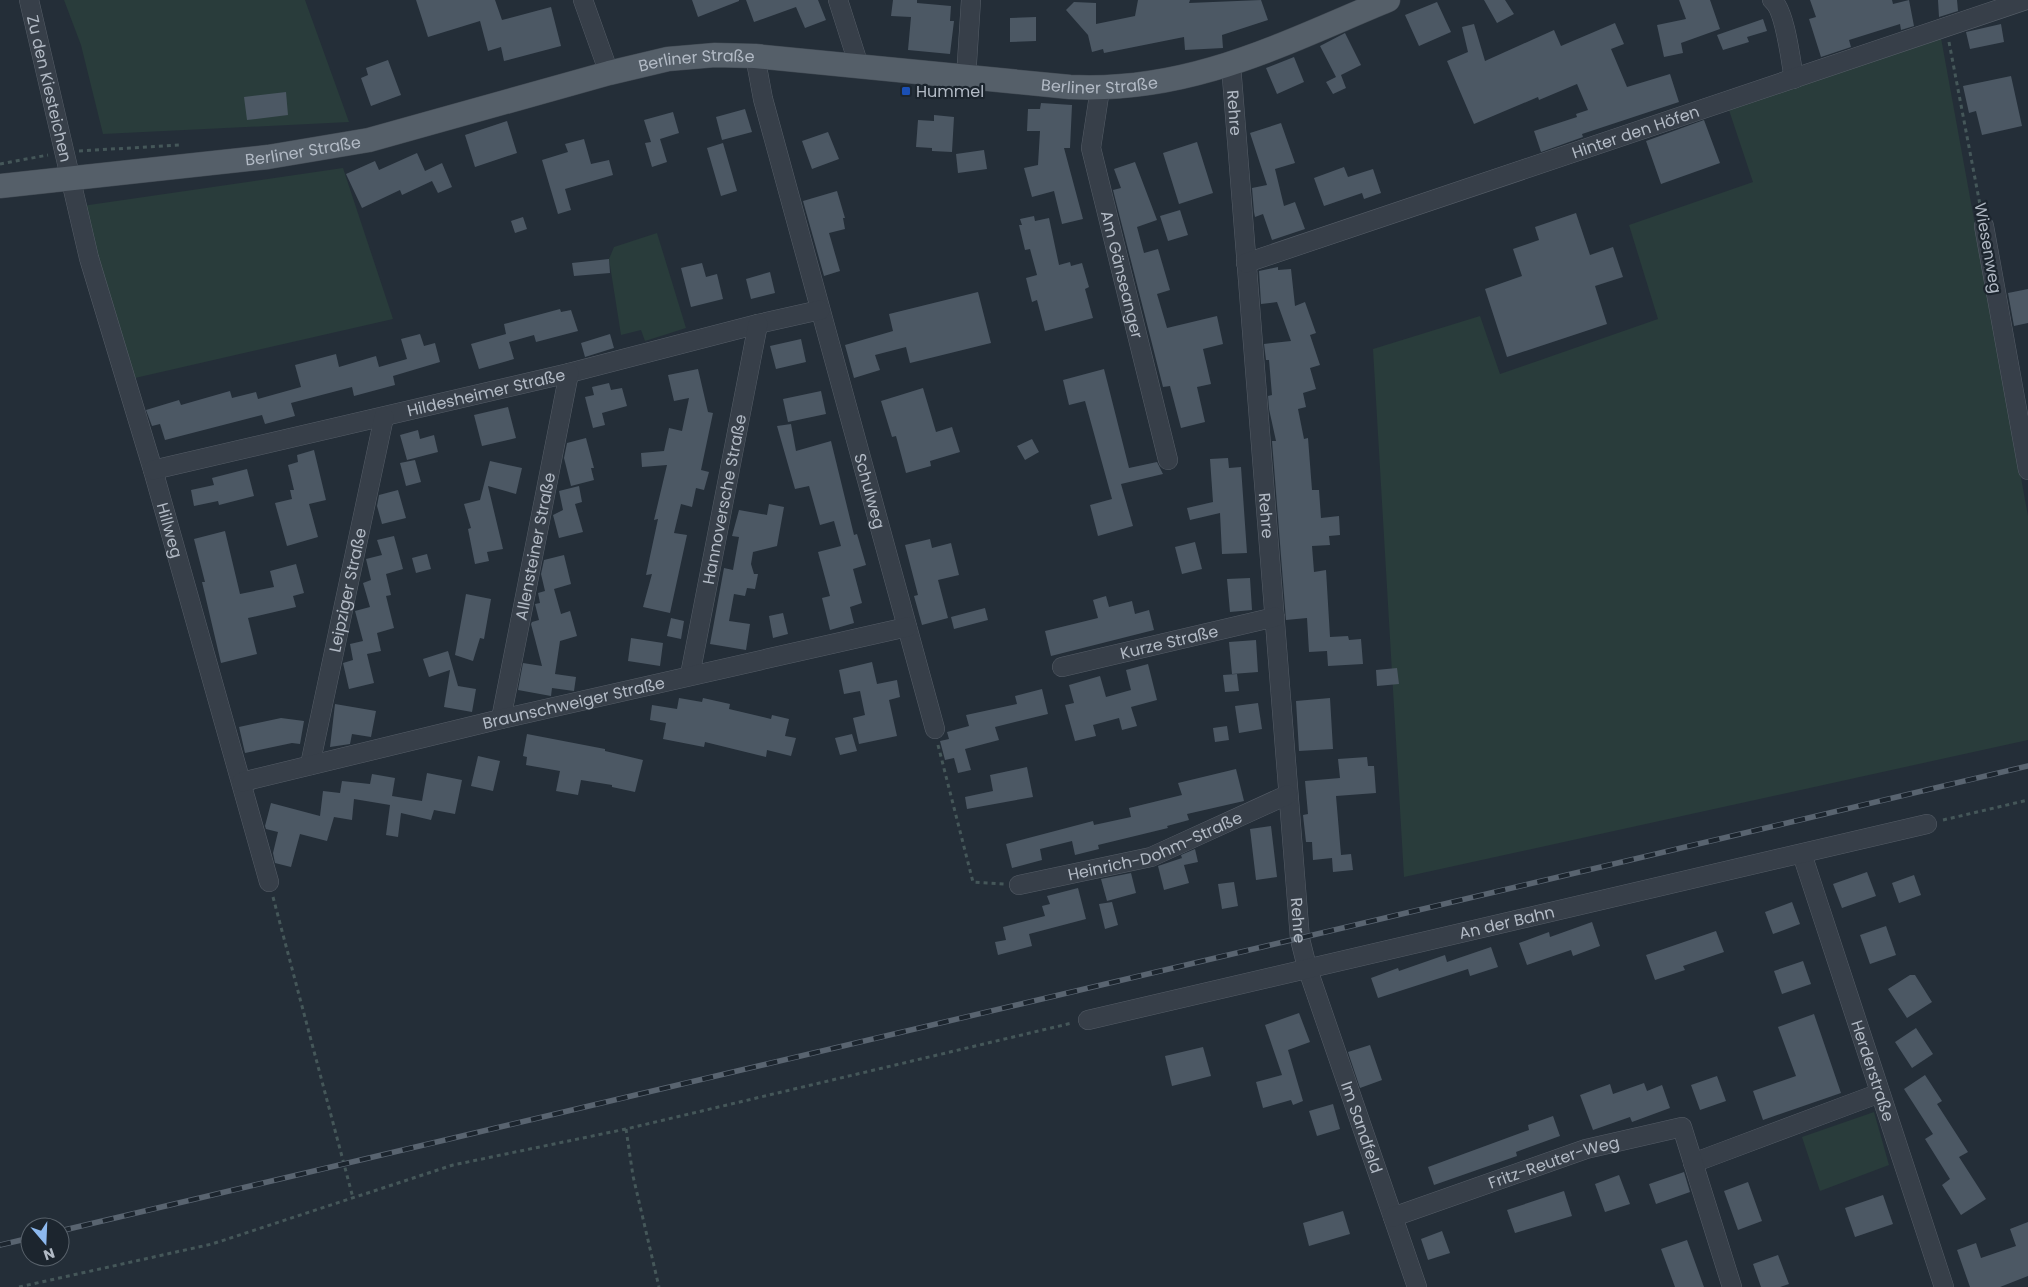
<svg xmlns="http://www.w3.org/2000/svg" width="2028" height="1287" font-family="Poppins,sans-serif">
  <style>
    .green { fill: #293c3b }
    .building { fill: #4c5864 }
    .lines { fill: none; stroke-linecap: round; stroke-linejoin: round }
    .minor-casing { stroke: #555d67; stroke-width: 20 }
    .major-casing { stroke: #404952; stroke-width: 25 }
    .path { stroke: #455759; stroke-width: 3; stroke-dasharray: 4 4; stroke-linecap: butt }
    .minor { stroke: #373f49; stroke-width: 19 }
    .major { stroke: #555f69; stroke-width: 24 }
    .rail-casing { stroke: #596470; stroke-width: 5.5 }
    .rail { stroke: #1c252e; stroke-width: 4; stroke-dasharray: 11; stroke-linecap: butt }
    .transit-dot { fill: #1a4fb4; stroke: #1c252e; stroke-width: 2 }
    .labels { text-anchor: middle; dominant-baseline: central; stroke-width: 4.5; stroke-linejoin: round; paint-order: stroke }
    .street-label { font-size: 16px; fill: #b2bac5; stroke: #1c252e }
    .poi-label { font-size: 16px; fill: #b2bac5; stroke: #1c252e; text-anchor: start }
  </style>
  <rect width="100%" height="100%" fill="#242e38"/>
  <path class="green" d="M64 0H305L349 122 103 134 81 45Z
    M1941 38 2028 516V740L1404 877 1373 349 1480 316 1500 374 1658 319 1629 225 1753 182 1728 107Z
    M343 168 393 319 135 378 82 206Z
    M657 233 686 328 645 341 641 330 621 335 609 259 614 247Z
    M1874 1112 1889 1165 1820 1191 1802 1137Z"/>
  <path class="building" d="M416 0H495L502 20 551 7 561 46 504 61 501 47 488 51 480 21 428 37Z
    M692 0H739V1L698 17Z
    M746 0H818L826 20 805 28 796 7 754 22Z
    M893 0H917V3L951 6 950 21H954L950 54 908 50 911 17 891 16Z
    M1138 0H1190L1189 3 1261 0 1268 20 1222 35 1223 48 1185 50 1184 37 1104 53 1103 49 1092 52 1088 35 1066 10 1074 2 1096 3V24L1135 16Z
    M1484 0H1505L1514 14 1497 23Z
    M1679 0H1710L1720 29 1681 43 1683 53 1664 57 1657 25 1686 19Z
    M1810 0H1892L1893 4 1909 0 1914 26 1901 30 1900 24 1849 40 1851 47 1821 57 1809 19 1816 17Z
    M1938 0H1957L1958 11 1939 17Z
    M1437 2 1451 32 1419 46 1405 15Z
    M1036 17V41L1010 42V18Z
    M1763 19 1767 31 1747 37 1749 42 1723 50 1717 35Z
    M1615 23 1624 44 1611 49 1627 87 1670 74 1679 102 1582 134 1583 137 1541 152 1534 131 1577 117 1576 114 1588 110 1577 84 1539 100 1538 97 1474 124 1447 61 1468 52 1462 27 1474 24 1485 61 1554 30 1561 46Z
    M2001 24 2004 42 1970 49 1966 32Z
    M1345 33 1361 65 1341 75 1346 88 1333 94 1326 82 1336 77 1320 46Z
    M1294 57 1304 82 1277 94 1266 68Z
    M388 60 401 95 371 106 361 78 368 75 366 68Z
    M2011 76 2022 126 1982 135 1976 111 1969 113 1963 86Z
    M286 92 288 115 247 120 244 97Z
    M1041 103 1072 105 1070 148H1064L1083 219 1062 224 1054 191 1032 197 1024 168 1038 165 1040 131H1027L1028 109H1040Z
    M745 109 752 132 722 140 716 117Z
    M673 112 679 133 660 139 667 162 652 167 645 143 651 142 644 120Z
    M934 115 954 117 952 152 932 151V148L916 147 918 120 934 121Z
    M1704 120 1720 163 1661 184 1646 141Z
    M507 121 517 153 475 167 465 135Z
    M1281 123 1295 163 1275 169 1284 206 1295 202 1305 229 1272 240 1263 214 1255 217 1254 212 1252 188 1267 185 1250 133Z
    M828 132 839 159 812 169 802 141Z
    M584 139 591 164 609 160 613 175 565 189 571 210 558 214 542 160 568 152 565 144Z
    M1197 142 1213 193 1179 204 1163 153Z
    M723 143 737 191 721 196 707 148Z
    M984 150 987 169 958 173 956 154Z
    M417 153 425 171 442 163 452 187 438 193 432 181 402 195 400 190 362 208 346 174 375 161 379 170Z
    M1135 162 1157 220 1137 227 1144 253 1158 249 1170 290 1157 294 1167 328 1217 316 1223 344 1203 349 1211 384 1197 387 1205 422 1181 428 1170 386 1163 387 1113 190 1121 188 1114 169Z
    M1344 167 1348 177 1373 169 1381 193 1364 199 1362 193 1324 206 1314 178Z
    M837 191 845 218H843L845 229 829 233 840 271 824 276 803 201Z
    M1180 210 1188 235 1168 241 1160 216Z
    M1576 213 1590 255 1613 247 1623 277 1595 286 1607 324 1507 357 1485 289 1522 276 1513 249 1539 240 1535 227Z
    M1034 216 1035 221 1049 218 1059 265 1070 262 1071 266 1082 263 1089 287 1085 289 1093 318 1045 331 1037 300 1032 302 1026 278 1037 275 1030 249 1025 250 1019 225H1022L1020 219Z
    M523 217 527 229 515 233 511 221Z
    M609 259 610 273 574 276 572 263Z
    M702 263 706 277 717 274 723 299 691 307 681 268Z
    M1278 267V270L1291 269 1295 306 1305 302 1316 333 1310 335 1320 365 1310 368 1316 389 1303 393 1306 407 1298 409 1304 439 1308 438 1312 490H1319L1321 518 1339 516 1340 535 1329 536 1330 545 1312 546 1314 572 1326 570 1330 637 1348 636 1349 640 1361 639 1363 664 1328 666 1327 651 1309 652 1307 618 1286 620 1272 441H1276L1269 409 1268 396 1272 395 1269 360H1266L1264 344 1291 341 1277 302 1261 304 1259 271Z
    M770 272 775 293 751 299 746 279Z
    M2028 289V323L2014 326 2008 293Z
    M978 292 991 343 910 363 906 347 875 355 880 370 854 378 845 345 893 331 889 314Z
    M560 309 561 312 571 310 578 331 536 342 534 335 509 342 514 359 479 369 471 344 506 334 504 324Z
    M420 334 424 346 435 343 440 362 393 376 395 385 354 396 352 387 291 403 295 416 265 424 262 415 165 440 160 424 152 426 146 410 179 400 181 405 230 391 232 398 256 392 258 399 301 387 295 365 336 354 339 367 376 356 379 367 407 359 401 339Z
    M610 334 614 348 585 357 581 343Z
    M801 339 806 362 776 369 770 346Z
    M698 369 708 412 713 413 701 470 709 472 704 490 696 488 692 507 681 504 674 533 687 535 670 613 643 607 652 574 646 575 658 519 654 520 667 465 642 467 641 453 664 451 669 428 682 431 689 398 674 401 668 375Z
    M1104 369 1129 468 1157 462 1163 474 1121 484 1133 526 1098 536 1090 505 1112 499 1085 401 1069 405 1063 380Z
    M609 383 611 390 622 388 627 406 602 413 605 425 593 428 585 397 594 395 592 387Z
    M923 388 936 432 952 427 960 452 930 461 931 466 906 473 896 436 892 437 881 401Z
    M821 391 826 414 788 422 783 399Z
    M508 407 516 438 482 446 474 415Z
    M791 424 796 451 831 441 854 535 857 534 866 565 853 569 862 603 850 607 854 623 830 630 822 598 830 596 818 552 841 546 834 521 820 525 809 486 795 489 777 426Z
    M418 430 420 439 434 435 438 452 407 460 400 435Z
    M586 438 594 468H591L594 480 571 486 564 458 567 443Z
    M1032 439 1039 452 1025 460 1017 446Z
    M314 450 326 500 309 504 318 537 287 546 275 503 292 499 290 490H294L288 465 298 462 297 455Z
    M1228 458 1229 468 1241 467 1247 553 1222 554 1220 513 1190 520 1187 508 1213 502 1210 459Z
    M415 460 421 482 406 486 400 463Z
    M490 461 522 468 516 494 488 486 503 549 487 552 489 561 475 564 468 529 471 528 464 504 480 500Z
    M247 469 254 496 219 505 218 501 194 506 191 490 214 485 212 478Z
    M579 486 582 502 575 504 583 532 559 538 553 515 563 510 559 491Z
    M398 490 406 518 382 524 377 506 379 495Z
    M769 504 784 507 777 546 753 552 751 564 754 574H758L755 589 747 588 745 596 734 594 729 621 750 624 746 650 710 644 724 568 733 570 739 537 732 536 739 510 767 515Z
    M225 531 240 594 274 587 270 571 296 564 304 593 293 596 296 607 248 618 257 654 221 663 202 582H205L194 539Z
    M394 536 403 569 386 574 391 595 386 596 394 628 377 633 381 651 367 654 374 683 349 689 343 663 353 660 350 644 363 641 355 611 370 607 363 583 371 580 366 559 382 555 377 540Z
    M930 539 932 548 951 543 959 575 938 580 948 618 922 625 914 596 918 595 905 545Z
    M1195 542 1202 569 1182 574 1175 547Z
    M427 554 431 569 416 573 412 558Z
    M564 555 571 584 554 589 561 614 570 611 577 636 560 641 555 674 576 677 574 691 552 688 551 696 518 690 523 663 542 666 531 624 532 622 539 620 535 604 540 603 538 593 545 591 541 574 544 560Z
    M1250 578 1252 610 1230 612 1227 579Z
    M466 594 491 599 484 639 480 638 473 661 455 655Z
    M1106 596 1109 607 1132 601 1135 614 1149 610 1154 630 1051 656 1045 631 1098 618 1093 600Z
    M985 608 988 620 954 629 951 617Z
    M783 613 788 634 773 638 769 616Z
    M671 618 684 621 681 639 667 636Z
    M631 638 663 643 660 666 628 661Z
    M1256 640 1258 672 1232 674 1229 642Z
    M448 651 458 686 476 689 472 712 444 707 450 670 429 677 423 659Z
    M872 662 877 684 897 680 900 697 889 700 897 736 859 744 853 718 865 715 860 691 844 694 839 670Z
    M1148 664 1157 700 1131 707 1137 726 1122 730 1119 718 1093 725 1096 736 1075 741 1065 705 1074 703 1069 685 1100 676 1106 697 1131 690 1126 670Z
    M1397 668 1399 684 1377 686 1376 670Z
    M1237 674 1239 691 1225 692 1223 675Z
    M1042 689 1048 714 995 727 999 740 965 749 971 770 958 773 954 758 945 760 940 741 949 739 947 732 969 726 966 715 1017 704 1015 696Z
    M679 698 702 702 703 698 730 704 729 709 771 719 772 715 789 719 785 736 796 738 791 756 767 750 766 757 705 742 704 747 663 739 666 723 650 720 652 705 677 709Z
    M1330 698 1333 749 1299 751 1296 701Z
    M1258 703 1262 729 1239 733 1235 706Z
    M335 704 376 711 371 737 352 734 350 744 330 747Z
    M281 718 304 721 300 744 292 743 245 753 239 727Z
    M1227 726 1229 740 1215 742 1213 728Z
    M527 734 605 749V751L643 760 635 792 612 787V785L581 780 578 795 556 791 560 771 526 765 527 757 523 756Z
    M852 734 857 751 840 755 835 738Z
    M478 756 500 761 493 791 471 786Z
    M1367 757 1368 766H1374L1376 793 1336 796 1341 855 1351 854 1353 870 1333 872 1332 858 1313 860 1312 842H1306L1303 815 1308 814 1305 781 1340 778 1338 759Z
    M1027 767 1033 797 967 809 965 797 993 791 990 775Z
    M1236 769 1244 801 1187 814 1189 820 1167 826 1168 828 1098 845 1099 849 1075 855 1072 841 1040 849 1042 860 1012 868 1006 844 1093 821 1094 825 1131 817 1129 808 1182 795 1178 783Z
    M427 773 462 780 455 814 434 810 431 820 401 813 398 837 386 835 390 805 354 799 352 820 334 817 327 841 300 834 291 867 275 863 273 853 278 832 266 829 265 826 271 803 320 816 323 791 340 793 342 781 370 784 372 774 395 778 392 796 422 801Z
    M1271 826 1277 877 1256 880 1250 829Z
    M1195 849 1198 862 1184 865 1181 855Z
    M1182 858 1189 883 1164 890 1158 866Z
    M1867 872 1876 896 1842 908 1833 884Z
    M1131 873 1136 893 1107 901 1101 879Z
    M1914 875 1921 895 1899 903 1892 883Z
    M1234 882 1238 906 1222 909 1218 884Z
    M1078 888 1086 919 1029 934 1032 946 998 955 995 942 1006 940 1003 927 1045 916 1042 906 1050 904 1047 896Z
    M1112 902 1118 925 1105 929 1099 904Z
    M1792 902 1800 924 1773 934 1765 912Z
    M1592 922 1600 946 1573 956 1571 950 1527 965 1519 943 1549 932 1550 937Z
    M1886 926 1896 955 1870 964 1860 935Z
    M1716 931 1724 952 1683 966 1685 970 1655 980 1646 955Z
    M1491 947 1498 967 1470 976 1468 969 1378 998 1371 978 1398 968 1399 971 1445 955 1447 962Z
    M1803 961 1811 984 1782 994 1774 971Z
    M1910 975H1915L1932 1002 1907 1018 1888 989Z
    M1299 1013 1310 1042 1288 1050 1303 1101 1293 1105 1291 1100 1263 1108 1256 1082 1282 1075 1265 1025Z
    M1814 1014 1841 1093 1763 1120 1753 1091 1796 1076 1778 1027Z
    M1916 1028 1933 1054 1912 1068 1895 1042Z
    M1370 1045 1382 1080 1360 1088 1348 1052Z
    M1203 1047 1211 1076 1172 1086 1165 1056Z
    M1925 1075 1942 1101 1937 1104 1968 1152 1959 1157 1986 1199 1961 1215 1942 1185 1950 1179 1925 1139 1933 1134 1904 1089Z
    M1717 1076 1726 1101 1700 1110 1691 1085Z
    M1644 1083 1647 1091 1662 1085 1670 1108 1632 1122 1630 1117 1593 1130 1580 1095 1610 1084 1613 1094Z
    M1333 1104 1340 1129 1317 1136 1309 1111Z
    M1553 1116 1560 1136 1516 1152 1517 1156 1434 1185 1428 1167 1529 1130 1528 1125Z
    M1684 1172 1690 1192 1656 1204 1649 1184Z
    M1619 1175 1630 1204 1605 1212 1595 1184Z
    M1748 1182 1762 1221 1738 1230 1724 1191Z
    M1564 1191 1572 1216 1515 1233 1507 1210Z
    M1883 1195 1893 1224 1855 1237 1845 1208Z
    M1343 1211 1350 1234 1309 1246 1303 1223Z
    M2028 1222V1276L2000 1287H1970L1957 1250 1976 1243 1981 1258 2016 1246 2010 1229Z
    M1442 1231 1450 1253 1428 1260 1421 1239Z
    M1687 1240 1704 1287H1675L1661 1249Z
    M1778 1255 1789 1284 1780 1287H1761L1753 1264Z"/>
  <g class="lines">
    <g class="minor-casing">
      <g id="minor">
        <path id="s1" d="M29 0 89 258 153 470 269 882"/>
        <path d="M583 0 609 73"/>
        <path d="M838 0 859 66"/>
        <path d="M1772 0C1785 9 1791 62 1794 79"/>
        <path id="s2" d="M755 56 763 99 935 729"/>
        <path id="s3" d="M1231 65 1300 939 1307 967 1417 1287"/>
        <path d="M966 78 971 0"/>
        <path id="s4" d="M1100 89 1091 148 1168 460"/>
        <path d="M1984 226 2028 470"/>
        <path id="s5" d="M1246 263 2026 0"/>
        <path id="s6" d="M153 470 569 373 758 324 820 310"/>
        <path id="s7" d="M1062 667 1275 617"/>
        <path id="s8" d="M690 675 758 324"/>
        <path id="s9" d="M501 719 569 373"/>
        <path id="s10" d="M310 765 384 417"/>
        <path id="s11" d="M242 782 501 719 907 627"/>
        <path id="s12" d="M1802 854 1944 1287"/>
        <path id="s13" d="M1019 885 1151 857 1287 795"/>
        <path id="s14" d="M1088 1020 1927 824"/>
        <path d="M1693 1163 1880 1093"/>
        <path id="s15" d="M1393 1217 1586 1149 1682 1127 1732 1287"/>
      </g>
    </g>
    <g class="major-casing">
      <g id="major">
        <path id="s16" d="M0 186 268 157 369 140 609 73 668 59 715 55 755 56 1070 87C1190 93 1282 44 1388 0"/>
      </g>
    </g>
    <path class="path" d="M1949 42 1981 210
      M79 151 180 145
      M0 164 48 155
      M938 745 973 882 1004 884
      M1943 820 2028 800
      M273 897 353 1198
      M626 1129 633 1176 659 1287
      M19 1287 212 1244 453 1165 626 1129 1072 1023"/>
    <use href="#minor" class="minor"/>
    <use href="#major" class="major"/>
    <g class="rail-casing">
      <path id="rail" d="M60 1231 2028 766
        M0 1245 30 1238"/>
    </g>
    <use href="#rail" class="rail"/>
  </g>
  <rect class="transit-dot" x="901" y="86" width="10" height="10" rx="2.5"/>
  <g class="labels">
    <g class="street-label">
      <text stroke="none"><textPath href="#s16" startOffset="710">Berliner Straße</textPath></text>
      <text stroke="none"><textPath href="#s16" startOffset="1115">Berliner Straße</textPath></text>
      <text stroke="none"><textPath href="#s1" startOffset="91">Zu den Kiesteichen</textPath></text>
      <text stroke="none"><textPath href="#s3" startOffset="48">Rehre</textPath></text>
      <text stroke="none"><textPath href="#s5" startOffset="411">Hinter den Höfen</textPath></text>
      <text stroke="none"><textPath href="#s16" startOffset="305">Berliner Straße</textPath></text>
      <text transform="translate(1988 248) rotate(80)">Wiesenweg</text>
      <text stroke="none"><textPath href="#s4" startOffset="190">Am Gänseanger</textPath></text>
      <text stroke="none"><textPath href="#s6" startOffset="342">Hildesheimer Straße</textPath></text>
      <text stroke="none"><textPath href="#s2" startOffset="450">Schulweg</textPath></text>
      <text stroke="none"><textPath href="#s8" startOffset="179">Hannoversche Straße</textPath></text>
      <text stroke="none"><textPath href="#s3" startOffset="452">Rehre</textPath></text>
      <text stroke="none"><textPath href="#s1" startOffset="549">Hillweg</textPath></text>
      <text stroke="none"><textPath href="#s9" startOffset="176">Allensteiner Straße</textPath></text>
      <text stroke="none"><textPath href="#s10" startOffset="179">Leipziger Straße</textPath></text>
      <text stroke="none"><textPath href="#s7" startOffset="110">Kurze Straße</textPath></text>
      <text stroke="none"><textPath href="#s11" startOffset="341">Braunschweiger Straße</textPath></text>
      <text stroke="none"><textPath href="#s13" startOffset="142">Heinrich-Dohm-Straße</textPath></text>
      <text stroke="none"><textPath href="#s3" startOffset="858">Rehre</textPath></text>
      <text stroke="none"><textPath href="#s14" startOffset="430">An der Bahn</textPath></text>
      <text stroke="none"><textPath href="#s12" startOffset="228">Herderstraße</textPath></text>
      <text stroke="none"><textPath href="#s3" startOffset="1075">Im Sandfeld</textPath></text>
      <text stroke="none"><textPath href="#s15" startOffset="170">Fritz-Reuter-Weg</textPath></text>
    </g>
    <g class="poi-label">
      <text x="916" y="91">Hummel</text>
    </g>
  </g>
  <g transform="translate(45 1242) rotate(161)"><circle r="24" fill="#1c252e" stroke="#58616a"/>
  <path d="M0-4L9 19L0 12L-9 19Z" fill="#8db9ef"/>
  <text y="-8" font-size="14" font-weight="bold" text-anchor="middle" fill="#b2bac5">N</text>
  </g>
</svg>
